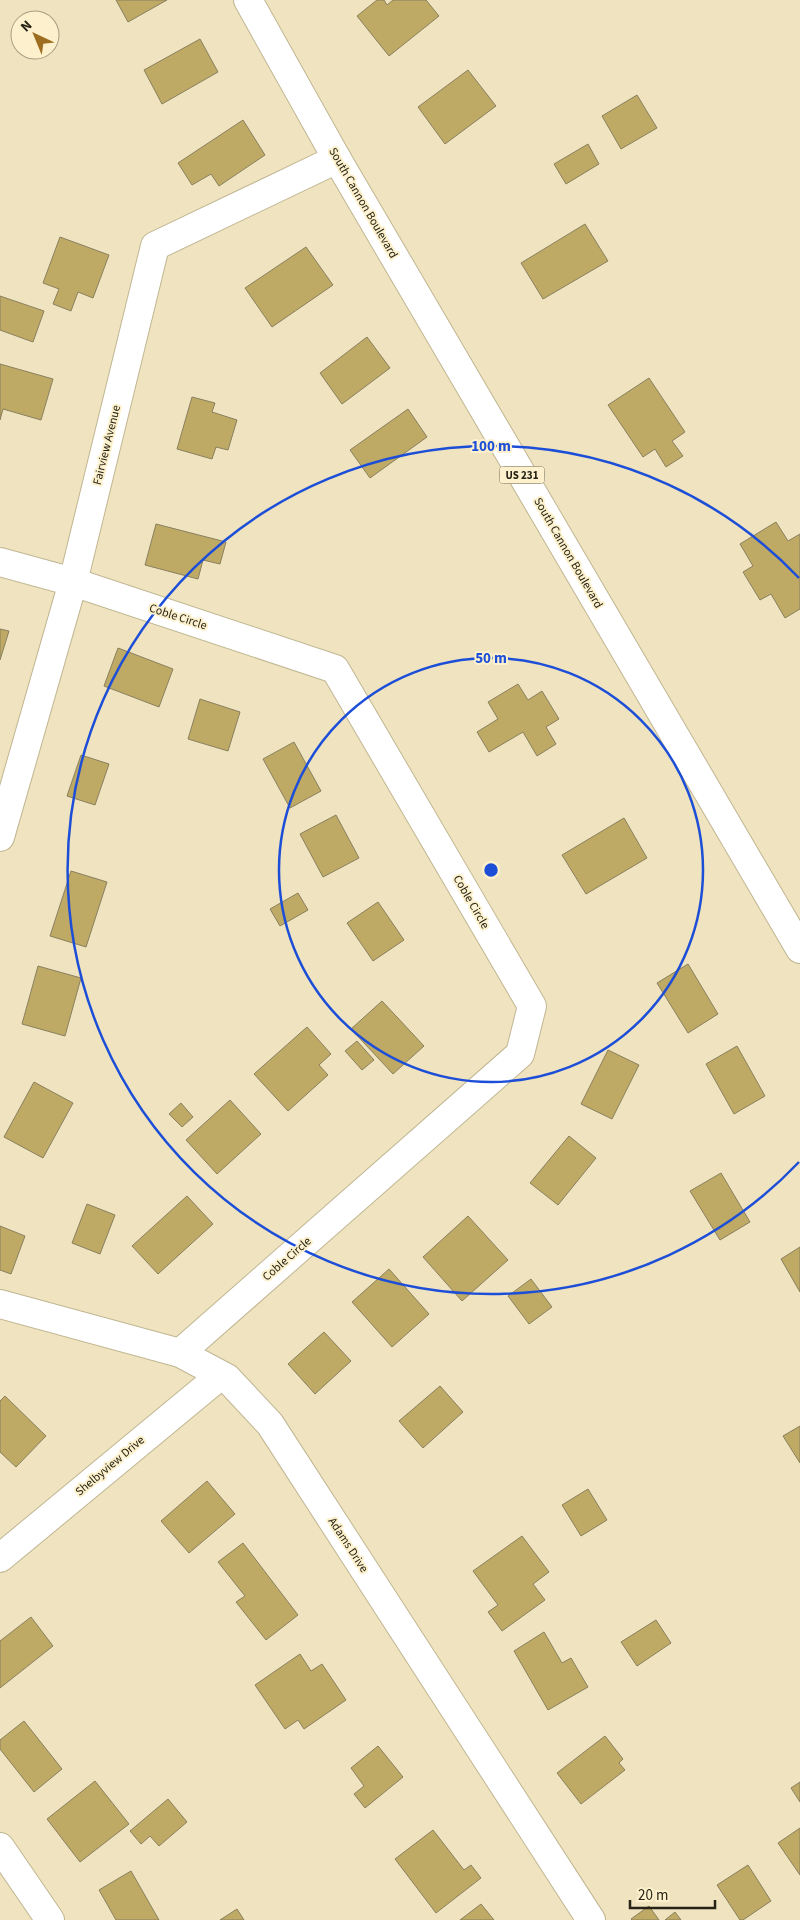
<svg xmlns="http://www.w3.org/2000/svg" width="800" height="1920" font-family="'Source Sans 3',sans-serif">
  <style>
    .building { fill: #bea965; stroke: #8a805f }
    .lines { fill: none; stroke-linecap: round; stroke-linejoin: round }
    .minor-casing { stroke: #c1b693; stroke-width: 30 }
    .highway-casing { stroke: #c1b693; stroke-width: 30 }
    .minor { stroke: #fff; stroke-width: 28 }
    .highway { stroke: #fff; stroke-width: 28 }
    .ring { fill: none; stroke: #1d4ed8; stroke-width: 2.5 }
    .labels { text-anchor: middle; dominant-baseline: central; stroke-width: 4; stroke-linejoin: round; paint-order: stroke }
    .shield { fill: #fcf1cc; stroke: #67614d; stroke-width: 1 }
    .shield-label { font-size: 11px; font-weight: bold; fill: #272316 }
    .street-label { font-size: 12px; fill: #272316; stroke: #fcf1cc }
    .centre { fill: #1d4ed8; stroke: #fcf1cc; stroke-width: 2.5 }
    .ring-label { font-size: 15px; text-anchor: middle; font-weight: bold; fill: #1d4ed8; stroke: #fcf1cc; stroke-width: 4; stroke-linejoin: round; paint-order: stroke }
  </style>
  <rect width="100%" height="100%" fill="#efe4bf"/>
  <path class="building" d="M116 0H167L128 22Z
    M377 0H384L387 5 393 0H426L439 16 389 56 357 16Z
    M200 39 218 72 162 104 144 70Z
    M468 70 496 106 445 144 418 107Z
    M637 95 657 128 621 149 602 116Z
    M243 120 265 155 219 186 211 174 192 185 178 163Z
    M588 144 599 164 566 184 554 164Z
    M585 224 608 261 543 299 521 263Z
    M60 237 109 255 93 298 78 292 71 311 53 304 59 289 43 283Z
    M306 247 333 285 272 327 245 288Z
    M0 296 44 311 33 342 0 330Z
    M367 337 390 368 342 404 320 373Z
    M0 364 53 379 41 420 3 409 0 420Z
    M649 378 685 432 672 441 683 456 666 467 655 449 643 457 608 405Z
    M192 397 215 403 212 412 237 420 228 450 216 447 212 459 177 449Z
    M408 409 427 437 370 478 350 450Z
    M776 522 788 541 800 534V609L785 618 771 594 760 600 743 572 753 566 740 544Z
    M156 524 226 542 220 564 203 560 198 579 145 565Z
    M0 629 9 631 0 660Z
    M118 648 173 669 159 707 104 686Z
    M518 684 528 700 542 691 559 719 546 727 556 744 537 756 523 732 489 752 477 732 498 719 488 702Z
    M200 699 240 712 228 751 188 739Z
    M294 742 321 791 290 808 263 759Z
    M81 755 109 764 95 805 67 796Z
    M336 815 359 858 323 877 300 834Z
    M624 818 647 858 586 894 562 855Z
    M71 871 107 882 86 947 50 936Z
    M298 893 308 910 280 926 270 909Z
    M378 902 404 940 373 961 347 923Z
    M688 964 718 1014 688 1033 657 983Z
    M38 966 81 978 65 1036 22 1024Z
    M382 1001 424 1046 393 1074 351 1029Z
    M307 1027 331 1054 319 1065 328 1075 288 1111 254 1074Z
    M357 1041 374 1060 362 1070 345 1051Z
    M737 1046 765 1096 734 1114 706 1064Z
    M608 1050 639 1065 612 1119 581 1104Z
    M34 1082 73 1103 43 1158 4 1137Z
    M230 1100 261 1134 217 1174 186 1140Z
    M181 1103 193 1117 182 1127 169 1114Z
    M569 1136 596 1158 558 1205 530 1183Z
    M721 1173 750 1222 720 1240 690 1191Z
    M187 1196 213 1224 158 1274 132 1246Z
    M87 1204 115 1215 100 1254 72 1243Z
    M468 1216 508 1260 462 1301 423 1257Z
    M0 1226 25 1236 11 1274 0 1270Z
    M800 1247V1292L781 1259Z
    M389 1269 429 1314 392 1347 352 1302Z
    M531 1279 552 1307 529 1324 508 1296Z
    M324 1332 351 1361 315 1394 288 1364Z
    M440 1386 463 1412 423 1448 399 1421Z
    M5 1396 46 1436 16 1467 0 1452V1401Z
    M800 1426V1463L783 1436Z
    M207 1481 235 1514 189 1553 161 1521Z
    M588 1489 607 1520 581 1536 562 1505Z
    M522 1536 549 1572 533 1584 545 1600 502 1631 488 1612 498 1605 473 1571Z
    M243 1543 298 1615 266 1640 236 1602 245 1596 218 1562Z
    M31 1617 53 1646 0 1688V1641Z
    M656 1620 671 1643 637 1666 621 1642Z
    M544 1632 562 1663 571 1658 588 1687 548 1710 514 1651Z
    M300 1654 311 1671 322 1664 346 1700 304 1729 298 1720 285 1729 255 1685Z
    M24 1721 62 1769 34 1792 0 1749V1740Z
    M605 1736 623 1759 619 1763 625 1770 581 1804 557 1773Z
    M378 1746 403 1777 365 1808 354 1794 364 1786 351 1768Z
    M95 1781 129 1824 80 1862 47 1819Z
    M800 1782V1802L791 1788Z
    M168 1799 187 1822 159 1846 150 1836 141 1844 130 1831Z
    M800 1828V1875L778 1843Z
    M433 1830 464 1870 471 1865 481 1878 436 1913 395 1859Z
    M748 1865 771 1901 743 1920H740L717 1885Z
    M131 1871 159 1920H116L99 1890Z
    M481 1904 494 1920H460Z
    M649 1906 659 1920H632L631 1919Z
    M237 1909 244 1920H220Z
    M675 1912 681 1920H665Z"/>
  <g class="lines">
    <g class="minor-casing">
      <path id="minor" d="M0 562 73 582 335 669 532 1006 520 1054 180 1353
        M0 837 73 582 155 246 337 159
        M0 1304 180 1353 227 1378 270 1424 591 1920
        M0 1558 221 1375
        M0 1847 50 1920"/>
    </g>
    <g class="highway-casing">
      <path id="highway" d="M248 0 337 159 800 949"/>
    </g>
    <use href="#minor" class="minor"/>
    <use href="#highway" class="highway"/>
  </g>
  <g class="ring">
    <circle cx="491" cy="870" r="212"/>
    <path d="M799 1162A424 424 0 1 1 799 578"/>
  </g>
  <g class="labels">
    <rect class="shield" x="499.5" y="466.5" width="45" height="17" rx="4"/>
    <g class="shield-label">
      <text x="522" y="475">US 231</text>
    </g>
    <g class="street-label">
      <text transform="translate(363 203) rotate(60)">South Cannon Boulevard</text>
      <text transform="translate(107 445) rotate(-76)">Fairview Avenue</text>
      <text transform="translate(568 553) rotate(60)">South Cannon Boulevard</text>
      <text transform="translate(178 617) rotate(18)">Coble Circle</text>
      <text transform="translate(471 902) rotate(60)">Coble Circle</text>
      <text transform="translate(287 1259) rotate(-41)">Coble Circle</text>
      <text transform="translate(110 1466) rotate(-40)">Shelbyview Drive</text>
      <text transform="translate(348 1545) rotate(57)">Adams Drive</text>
    </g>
  </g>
  <circle cx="491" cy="870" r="8" class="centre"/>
  <g class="ring-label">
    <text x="491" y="451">100 m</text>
    <text x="491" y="663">50 m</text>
  </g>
  <g transform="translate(35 35) rotate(316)"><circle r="24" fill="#fcf1cc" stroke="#a79f83"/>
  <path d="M0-4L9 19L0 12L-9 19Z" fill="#9d6e20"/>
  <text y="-8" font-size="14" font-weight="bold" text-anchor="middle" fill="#272316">N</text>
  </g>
  <path d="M630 1900v8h85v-8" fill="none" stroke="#272316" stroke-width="2.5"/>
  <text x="638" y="1900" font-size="15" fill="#272316" stroke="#fcf1cc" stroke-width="4" paint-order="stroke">20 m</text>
</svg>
